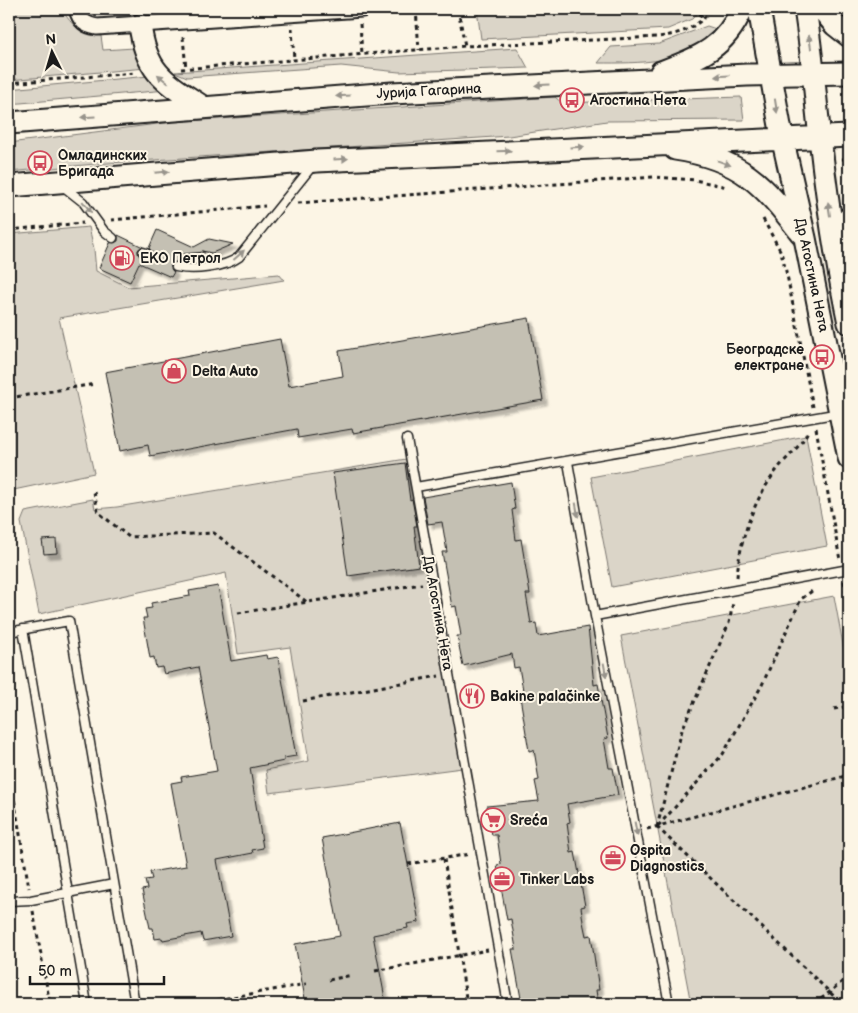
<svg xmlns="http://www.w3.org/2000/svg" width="858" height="1013" font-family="'Balsamiq Sans',sans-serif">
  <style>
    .green { fill: #dbd5c8; stroke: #7c7872 }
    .building { fill: #c4c0b3; stroke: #1c1c1c; filter: url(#shadow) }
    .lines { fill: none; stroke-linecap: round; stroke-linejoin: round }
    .lane-casing { stroke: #1c1c1c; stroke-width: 11 }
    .street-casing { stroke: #1c1c1c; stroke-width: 19 }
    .secondary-casing { stroke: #1c1c1c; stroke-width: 25 }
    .path { stroke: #1c1c1c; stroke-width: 3; stroke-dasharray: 4 4; stroke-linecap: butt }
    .lane { stroke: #fcf5e5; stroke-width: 8 }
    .street { stroke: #fcf5e5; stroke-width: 15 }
    .secondary { stroke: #fcf5e5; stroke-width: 21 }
    .oneway { fill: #97938b }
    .labels { text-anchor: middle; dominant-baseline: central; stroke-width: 4; stroke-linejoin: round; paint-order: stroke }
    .street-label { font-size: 14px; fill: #1c1c1c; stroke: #fcf5e5 }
    .poi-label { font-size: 14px; font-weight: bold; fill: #1c1c1c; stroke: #fcf5e5; text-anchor: start }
  </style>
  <defs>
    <filter id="shadow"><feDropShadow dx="4.5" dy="4.5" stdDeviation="1" flood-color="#0004"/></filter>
  </defs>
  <rect width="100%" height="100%" fill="#fcf5e5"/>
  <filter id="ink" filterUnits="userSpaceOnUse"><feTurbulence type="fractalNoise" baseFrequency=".02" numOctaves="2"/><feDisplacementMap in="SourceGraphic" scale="10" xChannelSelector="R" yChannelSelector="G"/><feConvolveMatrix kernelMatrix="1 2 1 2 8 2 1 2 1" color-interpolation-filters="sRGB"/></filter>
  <g filter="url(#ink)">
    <path class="green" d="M22 9H62C72 27 81 33 101 36L103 50 134 48 146 68 9 80V10Z
      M477 9H701L692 19 668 29 481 39Z
      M707 26 716 29C690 65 638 63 598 63L611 47 659 44Z
      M517 48 528 68 399 72 341 66 187 77 175 72Z
      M149 76 167 90 9 104V89Z
      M555 97 562 103 741 97 744 120 607 121 509 136 95 164 9 172V143L173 122Z
      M89 227 94 249 96 271 128 287 279 274 284 280 59 318 94 473 9 491V234Z
      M806 436 827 546 612 587 591 477Z
      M406 459 462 768 269 793 266 770 309 761 290 647 238 654 226 573 39 614 21 522 25 512 93 499 95 509 117 507Z
      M834 596 849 677V1004H691L621 636Z"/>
    <path class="building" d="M157 230 194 247 209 239 233 244 212 253 202 251 205 252 182 254 178 262 171 264V268L174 272 171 277 139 263 130 282 99 268 110 243 118 241V235L143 247 138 250 139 255 144 258 149 257 152 252 149 248Z
      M529 318 543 400 353 433 352 429 298 438 297 429 150 456 148 445 120 451 105 372 280 339 289 386 343 376 339 351Z
      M405 463 410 500 412 499 417 526H414L419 566 348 576 333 473Z
      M511 482 515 509 512 510 516 540 521 539 530 594H526L531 624 536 623 538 636 588 627 594 685 598 684 608 738 604 739 609 768H613L618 795 567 804 570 822 567 823 571 853 575 852 585 906 581 907 583 922 586 936 591 935 599 990H596L598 1004H522L512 949H516L511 919 507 920 497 865 501 864 497 835H492L487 806 539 801 535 781 539 780 534 750 529 751 520 697 524 696 519 667 514 668 512 654 463 666 457 636H461L456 606 452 607 442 552H447L442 522 428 524 423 497Z
      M56 539 57 553 44 554 42 540Z
      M218 586 231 661 266 655 267 659 278 657 296 756 284 758V761L250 768 263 848 252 850 253 853 217 860 231 936 203 941 201 933 163 940 162 938 155 939 153 928H150L142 890 147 889 145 880 152 879 150 872 186 866 171 783 182 781 181 777 217 771 198 667 164 674 162 667 156 668 154 657 150 658 143 618H147L145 609 152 608 151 603 190 596 189 591Z
      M400 823 419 922 407 924 408 928 373 935 386 1004H306L295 944 340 936 322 838Z"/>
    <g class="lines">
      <g class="lane-casing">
        <path id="lane" d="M64 187 83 202 104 231 113 238
          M143 252 146 253
          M176 267C193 271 224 268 239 257L313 165
          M407 439 508 1004
          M568 462 595 616 669 1004
          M416 487 840 413
          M595 616 849 569
          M23 629 87 1004
          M9 632 69 621 135 1004
          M9 901 31 900 114 884"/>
      </g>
      <g class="street-casing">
        <path id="street" d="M77 9C80 21 85 25 97 27L362 9"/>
      </g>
      <g class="secondary-casing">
        <path id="secondary" d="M759 9 782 137 805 238 849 458
          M805 9C812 52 815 95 820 138 827 200 836 262 849 323
          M822 9 835 25 849 36
          M140 25C146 73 165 82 203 107
          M661 72C700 57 724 49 742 9
          M9 123 392 93 747 75 849 73
          M675 149C741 159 762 183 801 233
          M9 186 317 161 849 136
          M841 255 849 218"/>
      </g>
      <path class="path" d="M416 9 419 50
        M458 9 465 46
        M693 9 704 18
        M360 24 362 54
        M292 28 294 60
        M183 37 186 69
        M181 69 465 46 658 37C681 34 697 28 712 9
        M9 83 135 73
        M842 159H849
        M298 203 654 177 695 180 727 187
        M763 219 781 252 787 275 813 407
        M111 220 265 206
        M9 230 83 223
        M9 398 95 384
        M816 428 840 560
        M94 492 98 512 129 537 214 533 307 602
        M737 577C740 537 754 499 779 467 788 456 802 445 808 431
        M844 581 849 609
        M238 613 422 584
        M303 701 439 676
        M834 709 849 706
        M9 769 29 888
        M658 826 723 754 762 685 801 599 815 589
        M657 827 682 730 729 623 733 603
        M657 827 842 1004
        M647 829 849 775
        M444 859 467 1004
        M408 864 471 854
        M33 911 50 1004
        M375 971 488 950
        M329 980 352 975
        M194 1004 306 984
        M815 1004 849 976"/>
      <use href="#lane" class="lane"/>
      <use href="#street" class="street"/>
      <use href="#secondary" class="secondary"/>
    </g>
    <defs><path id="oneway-solid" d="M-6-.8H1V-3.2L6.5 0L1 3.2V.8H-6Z" transform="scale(1.25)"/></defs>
    <g class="oneway">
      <use href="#oneway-solid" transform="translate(810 42) rotate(-98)"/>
      <use href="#oneway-solid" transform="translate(722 76) rotate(177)"/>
      <use href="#oneway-solid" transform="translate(163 79) rotate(-140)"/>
      <use href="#oneway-solid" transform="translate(542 85) rotate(177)"/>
      <use href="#oneway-solid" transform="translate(343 96) rotate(176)"/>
      <use href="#oneway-solid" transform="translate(776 106) rotate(81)"/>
      <use href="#oneway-solid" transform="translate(88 117) rotate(176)"/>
      <use href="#oneway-solid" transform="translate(577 147) rotate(-3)"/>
      <use href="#oneway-solid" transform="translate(504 151) rotate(-2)"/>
      <use href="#oneway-solid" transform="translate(341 159) rotate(-3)"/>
      <use href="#oneway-solid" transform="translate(724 163) rotate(20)"/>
      <use href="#oneway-solid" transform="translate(162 172) rotate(-5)"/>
      <use href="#oneway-solid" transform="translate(87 207) rotate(51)"/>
      <use href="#oneway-solid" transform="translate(829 209) rotate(-98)"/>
      <use href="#oneway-solid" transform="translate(239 255) rotate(-42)"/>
      <use href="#oneway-solid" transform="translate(577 510) rotate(80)"/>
      <use href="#oneway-solid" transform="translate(605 670) rotate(79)"/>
      <use href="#oneway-solid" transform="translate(636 829) rotate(79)"/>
    </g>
  </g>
  <defs>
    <g id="bus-ring" transform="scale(1.25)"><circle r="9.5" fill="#fcf5e5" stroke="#d1495b" stroke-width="1.5"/><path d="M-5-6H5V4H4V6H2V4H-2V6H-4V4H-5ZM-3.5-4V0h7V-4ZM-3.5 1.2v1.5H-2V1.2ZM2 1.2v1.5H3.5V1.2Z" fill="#d1495b"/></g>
    <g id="fuel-ring" transform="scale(1.25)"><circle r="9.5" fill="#fcf5e5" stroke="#d1495b" stroke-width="1.5"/><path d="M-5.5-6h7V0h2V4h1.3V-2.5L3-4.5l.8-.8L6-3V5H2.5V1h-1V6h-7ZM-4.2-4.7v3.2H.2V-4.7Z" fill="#d1495b"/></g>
    <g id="shop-ring" transform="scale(1.25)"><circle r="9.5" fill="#fcf5e5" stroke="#d1495b" stroke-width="1.5"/><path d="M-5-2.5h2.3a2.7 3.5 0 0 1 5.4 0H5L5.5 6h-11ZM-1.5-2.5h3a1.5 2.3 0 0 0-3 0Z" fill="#d1495b"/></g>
    <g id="restaurant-ring" transform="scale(1.25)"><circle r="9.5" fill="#fcf5e5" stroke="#d1495b" stroke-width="1.5"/><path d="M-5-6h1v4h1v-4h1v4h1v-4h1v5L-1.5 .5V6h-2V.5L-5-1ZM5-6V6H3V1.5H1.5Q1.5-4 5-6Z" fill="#d1495b"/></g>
    <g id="supermarket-ring" transform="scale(1.25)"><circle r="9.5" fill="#fcf5e5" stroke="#d1495b" stroke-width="1.5"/><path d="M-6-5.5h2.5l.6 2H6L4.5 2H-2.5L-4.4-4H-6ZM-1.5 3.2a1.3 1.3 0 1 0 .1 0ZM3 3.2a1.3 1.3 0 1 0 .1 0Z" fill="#d1495b"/></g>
    <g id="office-ring" transform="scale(1.25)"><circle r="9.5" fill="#fcf5e5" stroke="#d1495b" stroke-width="1.5"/><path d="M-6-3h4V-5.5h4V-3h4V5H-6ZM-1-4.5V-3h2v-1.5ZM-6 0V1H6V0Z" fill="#d1495b"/></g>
  </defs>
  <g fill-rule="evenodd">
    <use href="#bus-ring" x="572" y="100"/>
    <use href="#bus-ring" x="40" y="163"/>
    <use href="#fuel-ring" x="122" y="258"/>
    <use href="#bus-ring" x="822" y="357"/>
    <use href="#shop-ring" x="174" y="371"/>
    <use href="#restaurant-ring" x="472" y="696"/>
    <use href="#supermarket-ring" x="493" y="820"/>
    <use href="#office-ring" x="613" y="858"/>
    <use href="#office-ring" x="502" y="879"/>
  </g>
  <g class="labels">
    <g class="street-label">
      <text transform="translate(429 91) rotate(-3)">Јурија Гагарина</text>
      <text transform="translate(812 275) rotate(78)">Др Агостина Нета</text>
      <text transform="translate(438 613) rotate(80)">Др Агостина Нета</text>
    </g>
    <g class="poi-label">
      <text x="590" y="100">Агостина Нета</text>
      <text x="58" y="155">Омладинских<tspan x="58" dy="16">Бригада</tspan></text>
      <text x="140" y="258">ЕКО Петрол</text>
      <text x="804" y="349" text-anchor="end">Београдске<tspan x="804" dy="16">електране</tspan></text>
      <text x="192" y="371">Delta Auto</text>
      <text x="490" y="696">Bakine palačinke</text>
      <text x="510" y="820">Sreća</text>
      <text x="630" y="850">Ospita<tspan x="630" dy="16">Diagnostics</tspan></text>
      <text x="520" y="879">Tinker Labs</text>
    </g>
  </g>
  <rect width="858" height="1013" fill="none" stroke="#fcf5e5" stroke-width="30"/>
  <rect x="15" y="15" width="828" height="983" fill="none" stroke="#1c1c1c" stroke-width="2" filter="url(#ink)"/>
  <g transform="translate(52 52) rotate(355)" stroke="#fcf5e5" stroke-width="4" paint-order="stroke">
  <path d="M0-4L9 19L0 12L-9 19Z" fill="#1c1c1c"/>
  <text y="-8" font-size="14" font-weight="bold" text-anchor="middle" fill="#1c1c1c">N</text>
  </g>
  <path d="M30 976v8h134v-8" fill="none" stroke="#1c1c1c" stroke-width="2.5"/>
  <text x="38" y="976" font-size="15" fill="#1c1c1c" stroke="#fcf5e5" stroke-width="4" paint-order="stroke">50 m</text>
</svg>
